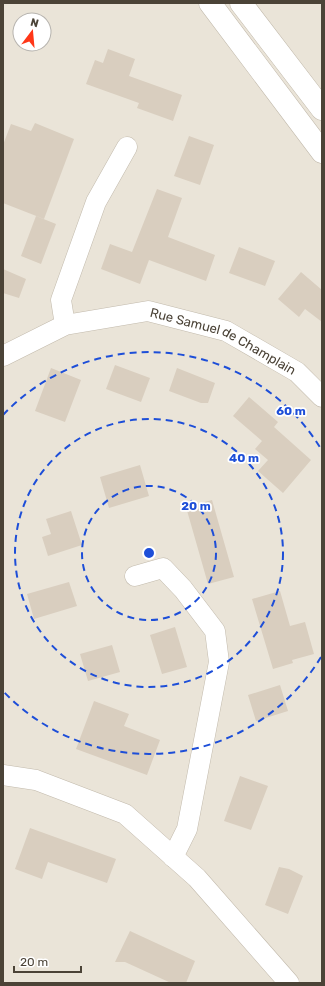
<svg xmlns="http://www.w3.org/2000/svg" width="325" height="986" font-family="Rubik,sans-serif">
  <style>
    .residential { fill: #eae4d8; fill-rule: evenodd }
    .building { fill: #d9cebf }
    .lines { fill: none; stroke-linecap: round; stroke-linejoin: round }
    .minor-casing { stroke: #c2baac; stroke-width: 21 }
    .tertiary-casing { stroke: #c2baac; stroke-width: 23 }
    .minor { stroke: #fff; stroke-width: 20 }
    .tertiary { stroke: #fff; stroke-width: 22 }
    .ring { fill: none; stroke: #1d4ed8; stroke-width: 2; stroke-dasharray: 7 5 }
    .labels { text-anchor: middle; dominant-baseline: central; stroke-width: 3.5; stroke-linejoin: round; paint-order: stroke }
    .street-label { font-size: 13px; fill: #4b4337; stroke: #fff }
    .centre { fill: #1d4ed8; stroke: #fff; stroke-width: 2 }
    .ring-label { font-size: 12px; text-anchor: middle; font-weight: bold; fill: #1d4ed8; stroke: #fff; stroke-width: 3.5; stroke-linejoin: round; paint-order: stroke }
  </style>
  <rect width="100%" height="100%" fill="#f6f2ea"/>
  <path class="residential" d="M3 3H322V983H3ZM20 20H44V44H20Z"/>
  <path class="building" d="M108 49 135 59 129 76 182 95 173 121 137 108 139 103 86 84 95 60 103 63Z
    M35 123 74 139 44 219 3 203V145L11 124 31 131Z
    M189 136 214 145 200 185 174 176Z
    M157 189 182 198 168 237 215 255 206 281 149 260 140 284 101 269 110 244 132 252Z
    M36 216 56 224 41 264 21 256Z
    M239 247 275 261 265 286 229 273Z
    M3 269 26 279 19 298 3 293Z
    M301 272 322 290V322L305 309 299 317 278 299Z
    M115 365 150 378 141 402 106 389Z
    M51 368 81 380 65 422 35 411Z
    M177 368 215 383 208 403H201L169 391Z
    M249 397 278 422 274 427 311 460 283 493 258 471 268 460 255 449 262 441 233 416Z
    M140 465 149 496 109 508 100 477Z
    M212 500 234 577 208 584 186 507Z
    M71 511 82 545 48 556 42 537 51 534 46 519Z
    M69 582 77 606 34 619 27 594Z
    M280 591 290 626 305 622 314 654 292 660 293 663 273 669 252 599Z
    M175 627 187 667 162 674 150 635Z
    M112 645 120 672 88 681 80 654Z
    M280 685 288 711 256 721 248 695Z
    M94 701 129 714 124 726 160 740 147 775 76 749Z
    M240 776 268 786 251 830 224 821Z
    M30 828 116 859 107 883 48 862 42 879 15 869Z
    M279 867 289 869 303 876 288 914 265 905Z
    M130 931 195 961 186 983H171L125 962H115Z"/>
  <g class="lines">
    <g class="minor-casing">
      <g id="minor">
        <path d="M65 325 61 300 96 202 127 147"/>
        <path id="s1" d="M3 356 65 325 148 311 226 331 297 372 322 397"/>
        <path d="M135 576 163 568 183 589 215 631 219 662 187 829 173 857"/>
        <path d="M3 775 36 780 125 814 197 878 289 983"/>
      </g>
    </g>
    <g class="tertiary-casing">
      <path id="tertiary" d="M210 3 322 152
        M241 3 322 109"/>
    </g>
    <use href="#minor" class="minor"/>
    <use href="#tertiary" class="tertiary"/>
  </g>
  <g class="ring">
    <circle cx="149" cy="553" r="67"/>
    <circle cx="149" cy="553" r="134"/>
    <path d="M321 657A201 201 0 0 1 3 691M3 415A201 201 0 0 1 321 449"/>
  </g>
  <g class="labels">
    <g class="street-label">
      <text stroke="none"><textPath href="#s1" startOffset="235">Rue Samuel de Champlain</textPath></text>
    </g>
  </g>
  <circle cx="149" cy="553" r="6" class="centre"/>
  <g class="ring-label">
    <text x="291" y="415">60 m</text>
    <text x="244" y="462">40 m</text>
    <text x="196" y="510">20 m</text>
  </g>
  <rect width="325" height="986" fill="none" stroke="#4b4337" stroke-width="8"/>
  <g transform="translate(32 32) rotate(16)"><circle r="19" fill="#ffffff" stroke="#b7b4af"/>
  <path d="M0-3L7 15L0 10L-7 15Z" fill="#ff3718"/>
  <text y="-6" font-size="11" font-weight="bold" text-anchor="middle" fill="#4b4337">N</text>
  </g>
  <path d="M14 966v6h67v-6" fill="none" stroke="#4b4337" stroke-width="2"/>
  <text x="20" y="966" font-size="12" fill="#4b4337" stroke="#ffffff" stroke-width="3" paint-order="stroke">20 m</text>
</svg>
